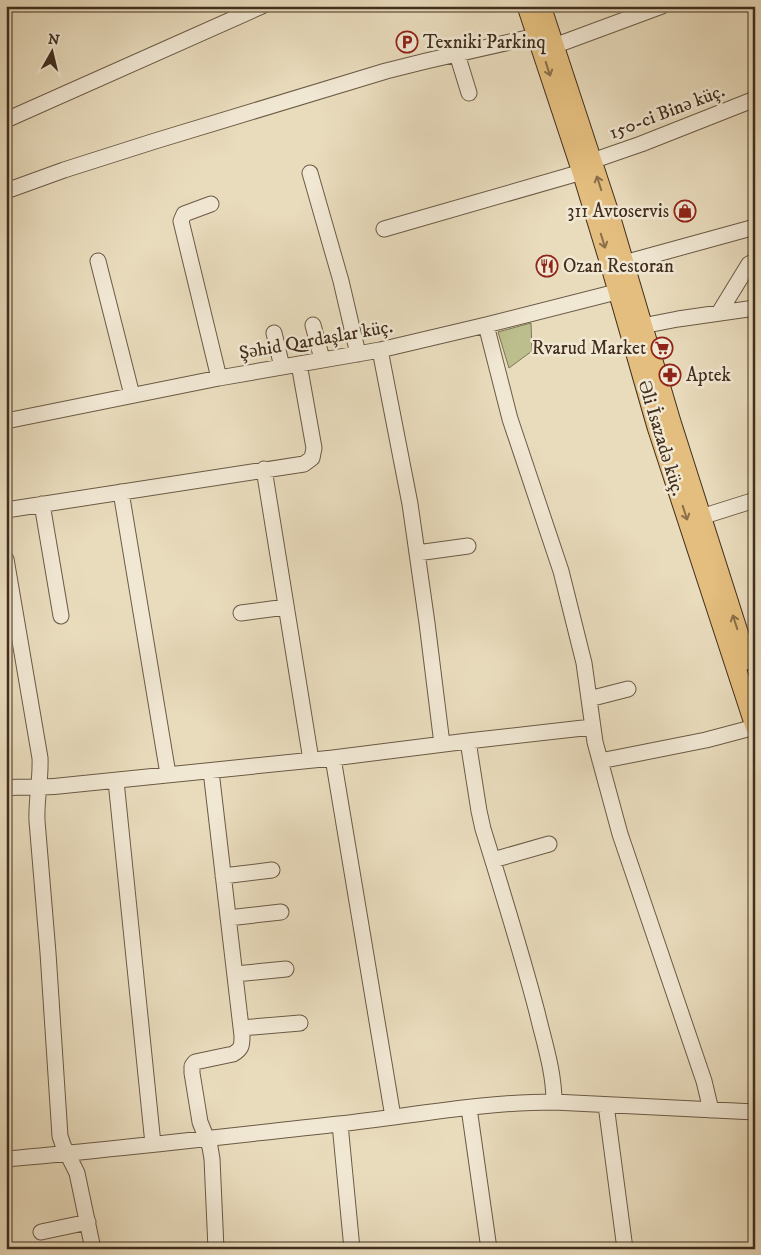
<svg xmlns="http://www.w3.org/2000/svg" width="761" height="1255" font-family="'IM FELL DW Pica',serif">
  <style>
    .green { fill: #bcbf8d; stroke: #7e7655 }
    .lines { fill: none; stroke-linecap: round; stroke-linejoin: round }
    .minor-casing { stroke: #6b5a45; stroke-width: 17 }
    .major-casing { stroke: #412e1d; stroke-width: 21 }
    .minor { stroke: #f1e8d4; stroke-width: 15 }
    .major { stroke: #e4be7e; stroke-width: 19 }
    .oneway { stroke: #8a6f49 }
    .labels { text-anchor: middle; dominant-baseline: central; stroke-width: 5; stroke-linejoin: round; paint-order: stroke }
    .poi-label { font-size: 19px; fill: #412e1d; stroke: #f1e8d4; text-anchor: start }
    .street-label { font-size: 19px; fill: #412e1d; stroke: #f1e8d4 }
  </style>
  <rect width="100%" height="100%" fill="#e9dcbd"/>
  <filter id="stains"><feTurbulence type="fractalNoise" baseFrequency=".004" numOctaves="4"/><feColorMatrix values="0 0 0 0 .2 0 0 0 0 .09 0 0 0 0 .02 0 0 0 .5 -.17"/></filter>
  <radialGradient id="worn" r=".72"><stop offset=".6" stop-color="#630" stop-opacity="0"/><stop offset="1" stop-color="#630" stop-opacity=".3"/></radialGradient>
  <path class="green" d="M531 323 532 351 509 368 498 332Z"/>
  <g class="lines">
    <g class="minor-casing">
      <path id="minor" d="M554 46 662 6
        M457 54 469 93
        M6 120 262 6
        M592 161 641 144 755 99
        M310 173 341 281 358 354
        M6 191 64 170 155 141 386 71 426 61 536 36
        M211 204 184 214 181 221 219 378
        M384 229 582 172
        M98 261 132 395
        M624 263 755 227
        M719 313 749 264 755 261
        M313 325 322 359
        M486 325 510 419 561 571 584 663 595 742 620 834 704 1081 711 1110
        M642 326 678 319 755 308
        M274 333 282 367
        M380 350 410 504 427 623 442 744
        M6 421 219 378 380 350 486 325 628 289
        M264 469 311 760
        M121 492 168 774
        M42 504 61 616
        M6 510 304 464 312 458 314 448 299 364
        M701 517 755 500
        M417 553 468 546
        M6 559 40 758C41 780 36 799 37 821L48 953 60 1136 63 1145 77 1173 93 1249
        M241 613 286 607
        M589 699 628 689
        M468 741 479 811 483 829C502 890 521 951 537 1012 544 1042 554 1071 554 1102
        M333 758 393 1117
        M600 761 706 740 755 727
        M211 771 242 1036C242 1045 242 1049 233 1054L195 1062 192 1066V1073L200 1122 210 1147 212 1159 216 1249
        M116 781 153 1144
        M6 788C24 786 41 788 59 786L333 758 468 741 592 727
        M493 860 549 844
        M223 876 272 870
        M228 918 281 912
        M235 974 286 969
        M241 1028 300 1023
        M606 1105 625 1249
        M469 1108 489 1249
        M340 1124 352 1249
        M6 1159C117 1149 228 1136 339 1124 411 1116 482 1102 554 1102L755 1112
        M41 1232 88 1222"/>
    </g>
    <g class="major-casing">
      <path id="major" d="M527 6 582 172 611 267 657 427 755 726
        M541 6 611 219 671 422 747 660"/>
    </g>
    <use href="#minor" class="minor"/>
    <use href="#major" class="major"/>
  </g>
  <defs><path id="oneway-shaft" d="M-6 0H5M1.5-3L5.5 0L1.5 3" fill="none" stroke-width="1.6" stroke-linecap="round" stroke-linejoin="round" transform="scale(1.25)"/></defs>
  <g class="oneway">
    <use href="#oneway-shaft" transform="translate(548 69) rotate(72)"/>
    <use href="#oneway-shaft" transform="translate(599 183) rotate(-108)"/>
    <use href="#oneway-shaft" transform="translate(603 241) rotate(73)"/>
    <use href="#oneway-shaft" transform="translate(685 513) rotate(72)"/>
    <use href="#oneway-shaft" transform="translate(735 622) rotate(-108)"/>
  </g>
  <defs>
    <g id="parking-ring" transform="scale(1.125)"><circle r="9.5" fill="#f1e8d4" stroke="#8f2418" stroke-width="1.5"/><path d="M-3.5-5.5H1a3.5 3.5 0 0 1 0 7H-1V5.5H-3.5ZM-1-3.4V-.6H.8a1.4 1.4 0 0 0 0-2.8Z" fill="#8f2418"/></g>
    <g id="shop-ring" transform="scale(1.125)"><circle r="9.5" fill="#f1e8d4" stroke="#8f2418" stroke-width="1.5"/><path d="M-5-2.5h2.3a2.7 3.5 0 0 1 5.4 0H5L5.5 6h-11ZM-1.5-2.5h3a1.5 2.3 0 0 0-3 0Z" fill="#8f2418"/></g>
    <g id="restaurant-ring" transform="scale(1.125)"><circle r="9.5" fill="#f1e8d4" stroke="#8f2418" stroke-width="1.5"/><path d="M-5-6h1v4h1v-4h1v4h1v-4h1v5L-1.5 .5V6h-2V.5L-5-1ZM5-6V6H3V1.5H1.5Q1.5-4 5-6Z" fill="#8f2418"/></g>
    <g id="supermarket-ring" transform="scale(1.125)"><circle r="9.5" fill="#f1e8d4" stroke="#8f2418" stroke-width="1.5"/><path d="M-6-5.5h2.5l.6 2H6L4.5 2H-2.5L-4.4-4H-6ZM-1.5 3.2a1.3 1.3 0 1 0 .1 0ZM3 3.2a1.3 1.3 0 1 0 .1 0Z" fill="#8f2418"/></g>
    <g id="pharmacy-ring" transform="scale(1.125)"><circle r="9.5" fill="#f1e8d4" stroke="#8f2418" stroke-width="1.5"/><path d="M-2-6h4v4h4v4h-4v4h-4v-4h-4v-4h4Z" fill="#8f2418"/></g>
  </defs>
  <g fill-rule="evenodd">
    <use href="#parking-ring" x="407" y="42"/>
    <use href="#shop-ring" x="685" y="211"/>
    <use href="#restaurant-ring" x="547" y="266"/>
    <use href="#supermarket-ring" x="662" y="348"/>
    <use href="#pharmacy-ring" x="670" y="375"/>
  </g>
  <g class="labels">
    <g class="poi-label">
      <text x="423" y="42">Texniki Parkinq</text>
      <text x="669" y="211" text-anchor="end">311 Avtoservis</text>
      <text x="563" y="266">Ozan Restoran</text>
      <text x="646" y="348" text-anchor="end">Rvarud Market</text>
      <text x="686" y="375">Aptek</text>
    </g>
    <g class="street-label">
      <text transform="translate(667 112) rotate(-21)">150-ci Binə küç.</text>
      <text transform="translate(316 340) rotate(-10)">Şəhid Qardaşlar küç.</text>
      <text transform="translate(661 438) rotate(73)">Əli İsazadə küç.</text>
    </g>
  </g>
  <rect width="761" height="1255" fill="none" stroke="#e9dcbd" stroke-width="25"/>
  <rect x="8" y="8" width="746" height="1240" fill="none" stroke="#412e1d" stroke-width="2.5"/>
  <rect x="12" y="12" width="736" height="1230" fill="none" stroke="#412e1d"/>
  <g transform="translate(52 52) rotate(8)" stroke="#f1e8d4" stroke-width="4" paint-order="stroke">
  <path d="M0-4L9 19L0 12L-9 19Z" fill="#412e1d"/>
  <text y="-8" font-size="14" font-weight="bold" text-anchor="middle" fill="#412e1d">N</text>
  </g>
  <rect width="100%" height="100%" filter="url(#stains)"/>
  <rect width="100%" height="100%" fill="url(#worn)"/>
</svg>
